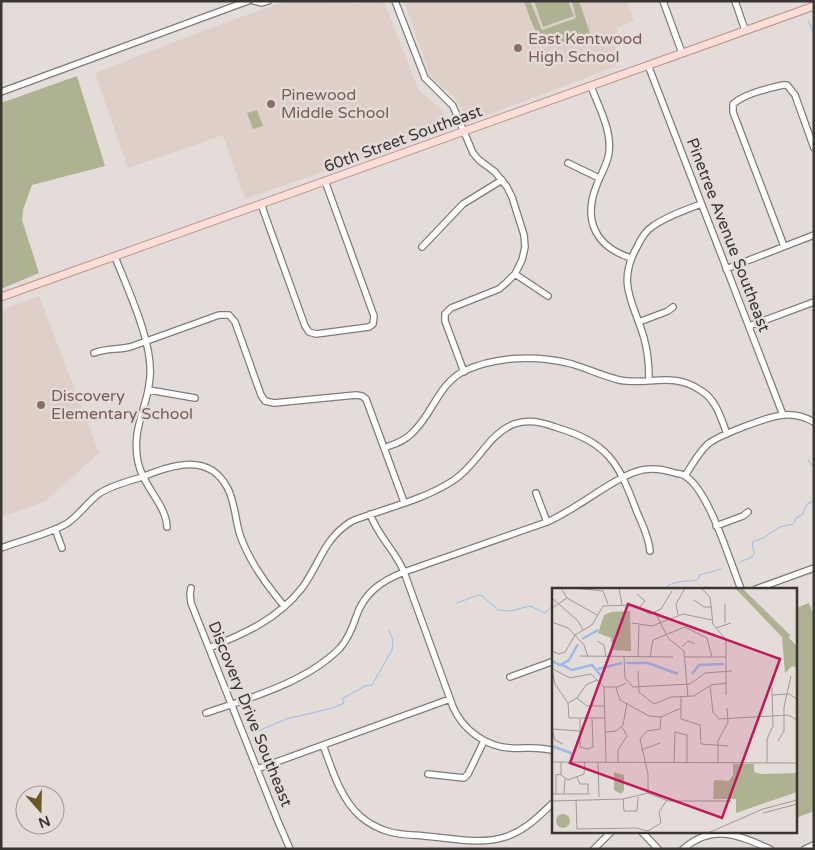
<svg xmlns="http://www.w3.org/2000/svg" width="815" height="850" font-family="'Varela Round',sans-serif">
  <style>
    .built { fill: #decfc8 }
    .green { fill: #afb292 }
    .lines { fill: none; stroke-linecap: round; stroke-linejoin: round }
    .stream { stroke: #9bbae7; stroke-width: 1 }
    .minor-casing { stroke: #817b78; stroke-width: 8 }
    .major-casing { stroke: #b9958d; stroke-width: 9 }
    .minor { stroke: #fff; stroke-width: 5.5 }
    .major { stroke: #ffded7; stroke-width: 7 }
    .education-dot { fill: #8d6e63; stroke: #e4dcd9; stroke-width: 2 }
    .labels { text-anchor: middle; dominant-baseline: central; stroke-width: 5; stroke-linejoin: round; paint-order: stroke }
    .education-label { font-size: 16px; fill: #785e54; stroke: #e4dcd9; text-anchor: start }
    .street-label { font-size: 16px; fill: #383533; stroke: #e4dcd9 }
    .inset-river { fill: none; stroke: #9bbae7; stroke-width: 2.5 }
    .inset-road { fill: none; stroke: #9f9997; stroke-width: 1 }
    .view { fill: #c2185b; fill-opacity: 0.15; stroke: #c2185b; stroke-width: 2.5 }
    .inset-edge { fill: none; stroke: #383533; stroke-width: 2.5 }
  </style>
  <rect width="100%" height="100%" fill="#e4dcd9"/>
  <path class="built" d="M290 1 360 3 384 1 418 89 442 110 452 127 245 199 223 135 128 168 95 73 208 29 280 3Z
    M404 1H627L634 21 617 28 615 67 468 122 454 96 438 84 429 73Z
    M39 296 99 453 44 502 1 517V310Z"/>
  <path class="green" d="M524 1H530L542 30 576 18 572 1H579L590 33C543 51 540 48 524 1Z
    M534 1H568L574 16 543 27Z
    M77 76 105 166 32 185 23 210 22 220 39 273 1 289V103Z
    M257 110 263 126 253 129 247 113Z
    M809 603 814 616V811L796 818V608Z"/>
  <g class="lines">
    <path class="stream" d="M808 20 814 34
      M808 460 814 468
      M740 562 752 557 754 554 752 542 763 538 780 527 793 524 797 517 802 515 807 504 814 501
      M664 589C672 580 686 582 697 580L700 575 721 569
      M457 603 478 595 482 596 498 610 510 611 530 606 545 613 554 604
      M256 732 286 719 333 708 344 703 342 699 365 686 372 685 392 650 393 640 389 630"/>
    <g class="minor-casing">
      <path id="minor" d="M254 1 262 3 268 1
        M395 1 425 78 453 106 473 153 479 160 495 172 507 187 512 197 524 235 525 247 522 260 515 274 507 282 499 289 451 308 445 314V321L464 372
        M663 1 682 53
        M735 1 745 30
        M648 65 783 415
        M591 86C598 106 612 130 609 152 608 164 600 175 596 187 583 221 596 247 631 258
        M1 92 248 1
        M568 163 599 178
        M261 204 305 326 309 332 316 334 369 327 373 324 374 316 325 181
        M784 246 733 112V104C744 94 769 88 783 85H787L795 95 814 148
        M422 247 463 204 502 180
        M115 257C128 290 153 342 150 377 148 408 131 427 138 462 143 487 166 504 167 527
        M726 269 814 235
        M515 274 548 296
        M639 322 668 311 673 307
        M749 326 814 302
        M94 353C106 348 117 350 130 347L219 315H229L235 322 261 395 265 401 274 403 356 395 362 396 366 399 404 502
        M649 380C649 366 648 352 644 338 634 303 616 284 637 247 641 239 645 231 653 226 667 216 685 210 701 204
        M149 390 195 398
        M384 448C394 444 403 442 411 434 432 416 438 384 464 371 497 356 538 355 572 364 588 369 603 376 619 380 648 386 672 371 700 390 716 399 721 418 727 434
        M685 476C692 465 698 453 708 444 719 435 769 416 784 415 794 414 805 417 814 422
        M536 493 547 522
        M370 514C379 538 395 550 404 572L453 707C463 730 486 747 511 748 526 749 539 746 554 751
        M716 526 743 516 748 512
        M55 529 62 548
        M1 548C22 540 46 535 66 524 79 516 87 502 100 493 111 486 125 482 139 478 168 467 207 450 227 487 235 501 235 519 240 535 249 561 266 584 284 606
        M191 588 190 594 191 603 277 819 290 849
        M756 589 814 568
        M209 648C244 634 278 619 302 588 321 562 323 539 352 521 386 508 424 500 454 480 479 463 487 435 514 424 528 419 542 422 555 427 609 443 618 462 637 512 642 524 649 537 650 551
        M510 677 554 661
        M206 713C250 698 307 682 340 648 348 639 352 629 356 617 364 593 381 581 404 572L547 522C572 511 593 494 616 481 637 469 651 465 675 473 678 474 683 474 685 476 709 490 730 562 741 589
        M323 745C332 769 340 798 360 816 368 823 379 829 390 832 401 835 413 835 424 836 450 838 480 845 505 837 525 831 539 816 554 802
        M257 769 450 699
        M428 774 464 778 468 774 484 741
        M641 831 658 849
        M594 849 612 831
        M683 849C713 823 738 835 770 849
        M805 849 814 845"/>
    </g>
    <g class="major-casing">
      <path id="major" d="M1 297 814 6"/>
    </g>
    <use href="#minor" class="minor"/>
    <use href="#major" class="major"/>
  </g>
  <g class="education-dot">
    <circle cx="518" cy="48" r="5"/>
    <circle cx="271" cy="104" r="5"/>
    <circle cx="41" cy="405" r="5"/>
  </g>
  <g class="labels">
    <g class="education-label">
      <text x="528" y="39">East Kentwood<tspan x="528" dy="18">High School</tspan></text>
      <text x="281" y="95">Pinewood<tspan x="281" dy="18">Middle School</tspan></text>
      <text x="51" y="396">Discovery<tspan x="51" dy="18">Elementary School</tspan></text>
    </g>
    <g class="street-label">
      <text transform="translate(403 139) rotate(-20)">60th Street Southeast</text>
      <text transform="translate(728 235) rotate(69)">Pinetree Avenue Southeast</text>
      <text transform="translate(250 714) rotate(68)">Discovery Drive Southeast</text>
    </g>
  </g>
  <g transform="translate(552 588)">
    <rect width="245" height="245" fill="#e4dcd9"/>
    <path d="M183 0H190L238 47 237 50 245 58V80L240 78 233 85 230 49ZM78 23 79 63 60 62 59 50 46 45 52 27 59 24ZM181 176H202V184L209 186 245 185V204L184 225V211H161L162 192 177 193 181 187ZM62 184 72 187V202L69 206 62 202ZM4 233a7 7 0 1 1 14 0a7 7 0 1 1-14 0Z" fill="#afb292"/>
    <path class="inset-river" d="M30 51 46 42M0 73 8 77 17 72 26 56M74 75H96L126 86M9 76 20 82 40 77 50 89M46 81 70 75M140 86 147 77 172 76M0 158 19 165 21 171"/>
    <path class="inset-road" d="M9 0 15 10 45 27M23 0 51 3 56 16M67 0 70 17M149 0 158 9 161 36 174 52V107M85 6 93 13 86 21M0 10 26 33 31 42M142 12 152 19H160M173 16V35M0 20 15 10M103 24 116 50 132 63 136 109M126 27 124 16 133 0M0 34 16 40 32 57 36 69M80 35 100 38 131 26 160 32M164 40 179 35M45 53 52 57 54 69M130 59 136 53 143 56M0 63 7 66 13 64 23 47 40 37 51 18 80 17 98 26 109 21 120 3M28 68 121 69M72 69 73 90 81 99 138 96 153 85 180 83M86 69 87 37M98 69 101 52 133 39 155 50 160 69M133 69H174M0 81 3 96 16 115 17 130H53M1 81 18 90 39 86 52 99H66L74 95M86 83 87 104 102 116 119 109 142 108 159 97 175 95M158 98 161 124 167 131 236 127 245 132M52 99 54 174M64 100 68 112 97 128 109 129 129 120M220 107 237 106 245 111M129 109V131L148 137 149 156 176 158M25 110 35 118H52M16 115 25 110 34 97 45 92M28 131V159L35 161 41 159 40 131M0 141 28 143M0 141 3 152 11 156M53 144 64 143 71 137 75 115M226 153 232 143V119L239 88M89 162 108 155M0 174 245 175M9 174V187L16 192 32 186 33 174M46 174 47 209M66 174V162L75 148 70 139M122 174 123 144 135 147V174M166 174V153L176 134 175 120M215 175V151L221 138 220 100M25 189 28 196H36V205M96 205V186L88 151 95 143 108 141 109 129M96 205 116 213H179M0 206H38M4 206V187L9 186M12 206 13 191M71 211 72 223H85L86 209M24 212 25 241 84 240 96 243 109 235 107 224 115 212M0 213 71 211 96 205M211 225 245 216M156 245 211 221 245 212"/>
    <path class="view" d="M76 16 228 71 170 230 18 175Z"/>
    <rect width="245" height="245" class="inset-edge"/>
  </g>
  <rect width="815" height="850" fill="none" stroke="#383533" stroke-width="5"/>
  <g transform="translate(40 810) rotate(160)"><circle r="24" fill="#e4dcd9" stroke="#9f9997"/>
  <path d="M0-4L9 19L0 12L-9 19Z" fill="#6c5726"/>
  <text y="-8" font-size="14" font-weight="bold" text-anchor="middle" fill="#383533">N</text>
  </g>
</svg>
